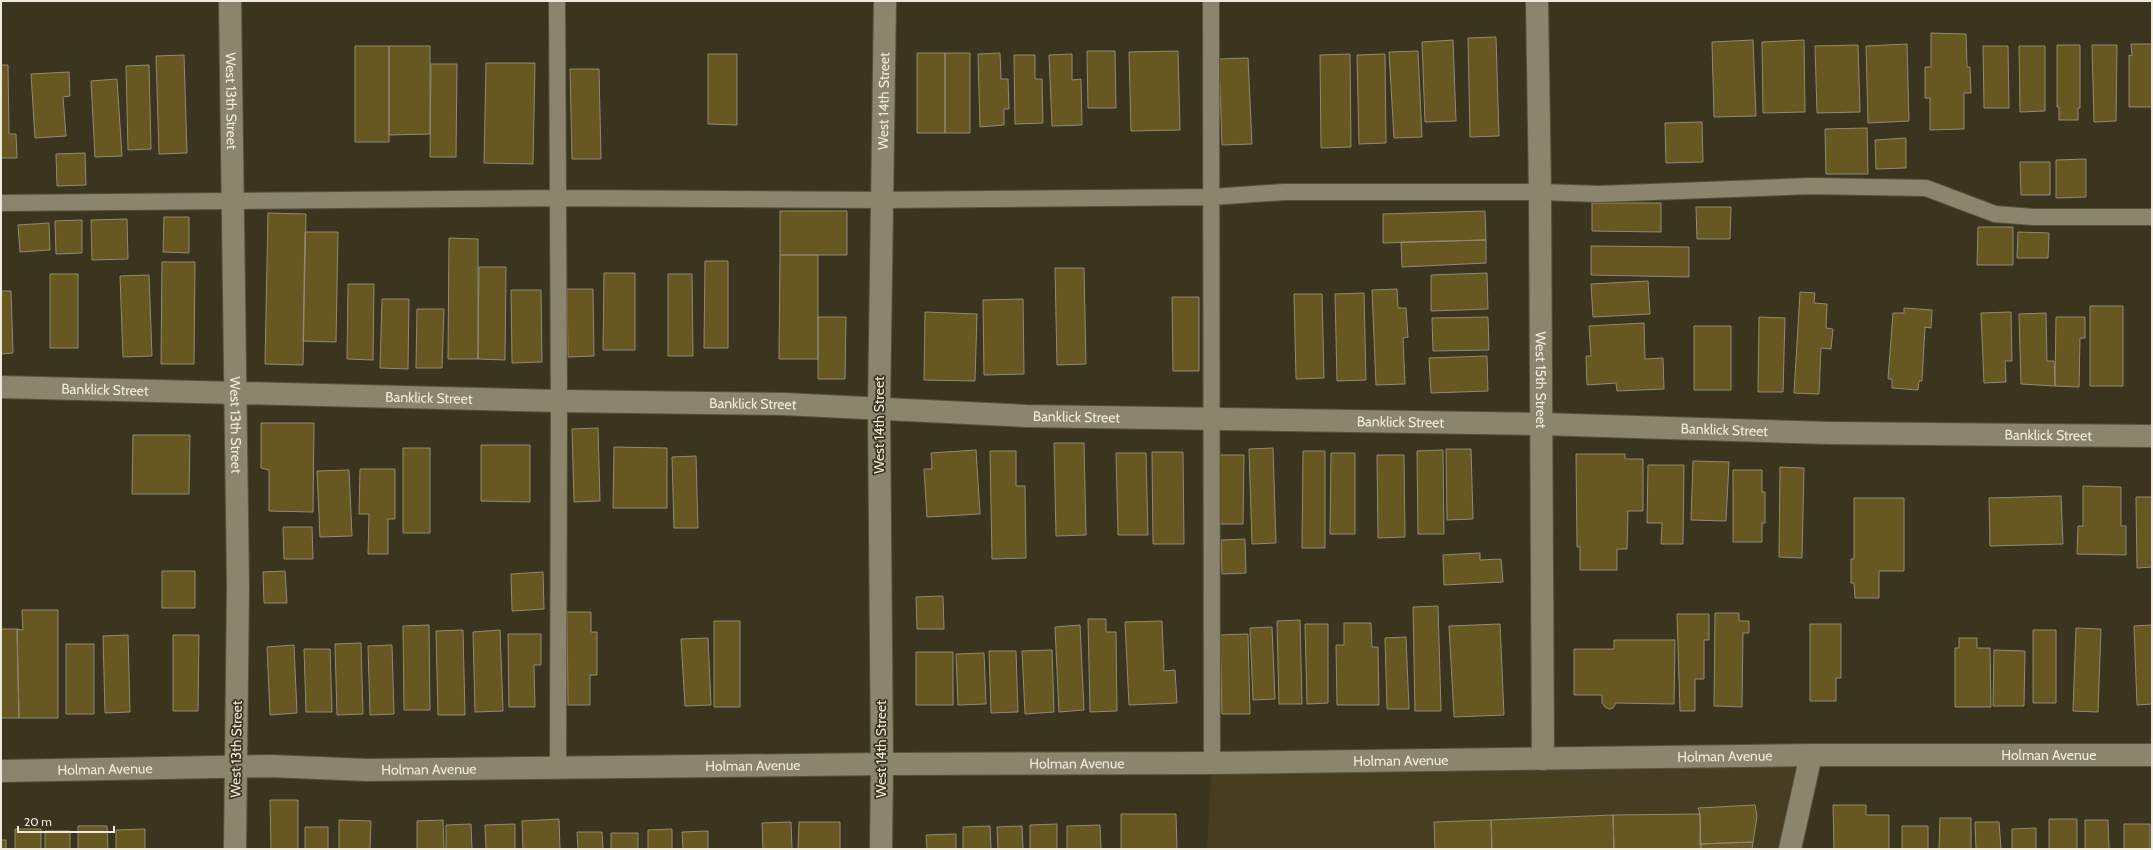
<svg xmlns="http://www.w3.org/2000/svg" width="2153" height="850" font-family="Cabin,sans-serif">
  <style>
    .built { fill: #473e22 }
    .building { fill: #675720; stroke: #918a72 }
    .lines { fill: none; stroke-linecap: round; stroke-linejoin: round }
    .lane-casing { stroke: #575240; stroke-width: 18 }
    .street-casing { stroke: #575240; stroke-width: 24 }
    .lane { stroke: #8c856d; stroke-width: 16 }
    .street { stroke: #8c856d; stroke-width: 22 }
    .labels { text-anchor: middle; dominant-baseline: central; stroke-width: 3.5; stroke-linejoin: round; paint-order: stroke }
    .street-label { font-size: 14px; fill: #eeebde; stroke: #3b3520 }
  </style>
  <rect width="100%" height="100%" fill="#3b3520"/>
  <path class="built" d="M1811 755 1790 849H1207L1212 763Z"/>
  <path class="building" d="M1931 33 1966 34 1967 67H1970L1971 93H1964V129L1930 130V98H1925V67H1931Z
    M1496 37 1499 136 1470 137 1468 38Z
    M1453 40 1456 121 1425 122 1422 42Z
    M1753 40 1756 116 1714 117 1712 42Z
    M1804 40 1805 112 1763 113 1762 42Z
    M1907 44 1909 121 1868 123 1866 46Z
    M2131 44H2152V107H2129V55L2132 56Z
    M1858 45 1860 112 1817 113 1815 46Z
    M2057 45H2080V108H2078V120H2059V107H2057Z
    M2092 45H2117L2116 121 2094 122Z
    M355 46H389V142H355Z
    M389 46H430V134L389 135Z
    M1983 46H2008L2009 108H1984Z
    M2019 46H2045V111L2020 112Z
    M1087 51H1115L1116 108H1088Z
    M1178 51 1180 130 1131 131 1129 52Z
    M1418 51 1422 137 1394 138 1389 52Z
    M917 53H945V133H917Z
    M945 53H970V133H945Z
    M1000 53 1001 79H1008L1009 109H1004V125L980 127 978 54Z
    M708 54H737V125L708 124Z
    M1072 54V80L1081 79 1082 125 1052 126 1049 55Z
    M1350 54 1351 147 1321 148 1320 55Z
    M1385 54 1386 143 1359 144 1357 55Z
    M184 55 187 153 159 154 156 56Z
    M1014 55H1035V79H1042L1043 123 1015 124Z
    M1248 58 1252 144 1222 145 1219 59Z
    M486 63H535L533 164 484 163Z
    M431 64H457L456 157H430Z
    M1 65H8L9 134H16L17 158H1Z
    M149 65 151 149 128 150 126 66Z
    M570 69H599L601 159H572Z
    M69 72 70 96 63 97 66 136 35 138 31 74Z
    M117 79 122 156 95 157 91 81Z
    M1702 122 1703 162 1666 163 1665 123Z
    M1867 128 1868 174H1826L1825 129Z
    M1906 138V168L1876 169 1875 140Z
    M85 153 86 185 57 186 56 154Z
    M2086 159V197L2056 198V160Z
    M2020 162H2050V195H2021Z
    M1592 203H1661V232L1592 231Z
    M1696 207H1731L1730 239H1697Z
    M780 211H847V255H780Z
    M1485 211 1486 240 1383 243V214Z
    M268 213 306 214 303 365 265 364Z
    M164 217H189V253L163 252Z
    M127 219 128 259 92 260 91 220Z
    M82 220V253L56 254 55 221Z
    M49 223 50 250 20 252 18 225Z
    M1978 227H2013V265H1977Z
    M305 232H338L336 342 303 341Z
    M2018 232 2049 233 2048 258H2017Z
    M449 238 478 239V359H448Z
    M1486 240V263L1402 267 1401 242Z
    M1591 246 1689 247V277L1591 275Z
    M780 255H818V359H779Z
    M705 261H728V348H704Z
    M162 262H195L194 364H161Z
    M479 267H506L505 360 478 359Z
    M1055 268H1084L1086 364 1057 365Z
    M604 273H635V350H603Z
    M1487 273 1488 309 1431 311V275Z
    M50 274H78V348H50Z
    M668 274H692L693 356H668Z
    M149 275 152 356 123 357 120 276Z
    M1648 281 1650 314 1593 317 1591 284Z
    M348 284H374L373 360 347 359Z
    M567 289H593L594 356 568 357Z
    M1397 289 1398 308H1406L1408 337 1403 338 1405 384 1376 385 1372 290Z
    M511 290H541L542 362 512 363Z
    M1 291H11L13 353 1 354Z
    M1800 292 1815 293 1814 303 1827 304 1826 328 1833 329 1831 349 1821 348 1819 394 1794 393Z
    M1364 293 1366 380 1337 381 1335 294Z
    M1294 294H1322L1324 378 1296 379Z
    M1172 297H1199V371H1173Z
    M382 299H409L408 369 380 368Z
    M1023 299 1024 374 984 375 983 300Z
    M2090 306H2123V386H2090Z
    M1904 308 1932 310 1931 328 1925 327 1922 381H1919L1918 390 1892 388V379H1888L1893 313H1904Z
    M417 309H444L442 368H416Z
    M925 312 977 314 975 381 924 380Z
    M2011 312 2012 361H2005L2006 382 1984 383 1981 313Z
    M2046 313 2047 361H2054L2055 386 2021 384 2019 314Z
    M818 317H846L845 379H818Z
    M1488 317 1489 350 1433 351 1432 318Z
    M1759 317 1785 318 1783 392H1758Z
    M2056 317H2085V338H2080L2079 387 2055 386Z
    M1644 323 1645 359 1663 358 1664 389 1617 391 1616 383 1587 385 1586 356H1591L1589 326Z
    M1694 326H1731V390H1694Z
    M1487 356 1488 391 1431 393 1429 358Z
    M261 423H314L313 512 269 511V470L261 468Z
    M598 428 600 501 574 502 572 429Z
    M133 435H190L189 494H132Z
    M1054 443H1084L1086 535 1056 536Z
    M481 445H530V502L481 501Z
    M614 447 667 448V508H613Z
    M403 448H430V533H403Z
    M1273 448 1276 543 1252 544 1249 449Z
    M1446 449H1471L1473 519 1447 520Z
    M976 450 980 514 927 517 924 469H932L931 453Z
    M1443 450 1444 534H1418L1417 451Z
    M990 451H1016V486H1025L1026 558 992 559Z
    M1303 451H1325V548H1302Z
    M1152 452H1183L1184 544H1153Z
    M1116 453H1146L1148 535H1118Z
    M1331 453H1355V534H1330Z
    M1576 454H1625V459H1643V511H1628L1627 549H1617V570H1580V547H1577Z
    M1217 455H1244L1243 524H1217Z
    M1377 455H1404L1405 537 1378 538Z
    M696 456 698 528H674L672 457Z
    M1693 461 1729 462 1726 521 1691 520Z
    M1648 465H1684L1683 544H1661L1662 523H1647Z
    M1780 467 1804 468 1802 558 1779 557Z
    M360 469H395V519H388V554H368L369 514H359Z
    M349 470 352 536 320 537 317 471Z
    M1733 470H1762V492H1765V523H1762V542H1733Z
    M2083 486 2121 487V526H2126V555L2077 554 2078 526H2083Z
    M2061 496 2063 544 1990 546 1989 498Z
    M2136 497H2152V567L2137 568Z
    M1854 498H1904V571H1879V598H1855L1854 583H1851V559H1854Z
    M283 527H312L313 559H284Z
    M1245 539 1246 573 1222 574 1221 540Z
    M1480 553V560L1501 559 1503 582 1444 585 1443 555Z
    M162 571H195V608H162Z
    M285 571 287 603H264L263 572Z
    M543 572 544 609 512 611 511 574Z
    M943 596 944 629H917L916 597Z
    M1438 606 1441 711H1415L1413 607Z
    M22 610H58V718H19L17 629 23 630Z
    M567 612H591V632H597V675H590V705H568Z
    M1715 613H1739V621H1749V633H1743L1742 707 1714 706Z
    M1677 614H1709V640H1704V679H1695V711H1680Z
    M1088 619H1106V632H1116L1117 711 1090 712Z
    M1300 620 1302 704H1279L1277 621Z
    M714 621H740V707H714Z
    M1162 621 1164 671 1175 670 1177 703 1129 705 1125 622Z
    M1344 623H1371L1372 647H1378L1379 705H1337L1336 645H1344Z
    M1305 624H1328V703L1307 704Z
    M1500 624 1504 715 1454 717 1449 626Z
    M1810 624H1841V678H1836V701H1810Z
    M429 625 430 710H404L403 626Z
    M1080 625 1084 710 1059 712 1055 627Z
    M2152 625V704L2137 705 2134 626Z
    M1272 627 1275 699 1253 700 1250 628Z
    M2076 628 2101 629 2098 712 2073 711Z
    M1 629H17L19 718H1Z
    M463 630 465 715H438L436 631Z
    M500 630 503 711 475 712 473 632Z
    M2033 630H2056V703H2033Z
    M508 634H541V665H534L535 707H509Z
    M1248 634 1250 714H1222L1220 635Z
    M128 635 130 712 105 713 103 636Z
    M173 635H199L198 711H173Z
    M1406 637 1409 709H1387L1385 638Z
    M708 638 711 705 685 706 681 639Z
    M1959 638H1977V648H1990L1991 707H1955V648H1959Z
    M1614 640H1675L1674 704 1616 703 1613 708 1609 709 1605 707 1602 703V695H1574V649H1614Z
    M361 643 363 714 337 715 335 644Z
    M66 644H94V714H66Z
    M294 645 297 713 270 715 267 647Z
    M392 645 394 714 370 715 368 646Z
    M304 649H330L332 712H306Z
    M1052 650 1054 712 1025 714 1022 651Z
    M1994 650 2025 651 2024 706H1993Z
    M989 651H1016L1018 712 991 713Z
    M916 652H953V705H916Z
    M984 653 986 704 958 705 956 654Z
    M270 800H298V849H271Z
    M1755 805 1757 816 1753 842 1700 844V814L1698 808Z
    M1833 805H1866V815H1889V849H1834Z
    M1121 814H1176L1177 849H1121Z
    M1700 814 1701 849H1614L1613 815Z
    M1613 815 1614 849H1492L1491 820Z
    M1940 818H1971V849H1939Z
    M559 819 560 849H523L522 821Z
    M2049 819H2077V849H2049Z
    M339 820 371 821 370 849H339Z
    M443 820 444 849H417V821Z
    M1491 820 1492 849H1435L1434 822Z
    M2085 820H2108L2109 849H2085Z
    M791 822 792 849H763L762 823Z
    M799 822H840V849H798Z
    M1975 822H1999L2001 849H1976Z
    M471 824 472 849H446V825Z
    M515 824V849H486L485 825Z
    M1057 824V849H1030V825Z
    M2124 824H2150V849H2124Z
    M1100 825 1101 849H1067V826Z
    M78 826H107L108 849H78Z
    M990 826 991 849H963V827Z
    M1022 826 1023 849H998L997 827Z
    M1902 826H1928V849H1935H1902Z
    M305 827H328V849H305Z
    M2036 828V849H2012V829Z
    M15 829H41V849H15Z
    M145 829V849H116V830Z
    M672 829V849H648V830Z
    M45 831H70V849H45Z
    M708 831V849H683L682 832Z
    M577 832H602L603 849H578Z
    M611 833H638V849H611Z
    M956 834V849H927L926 835Z
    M1 840H6V849H1Z
    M1753 842 1752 849H1701L1700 844Z"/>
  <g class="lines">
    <g class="lane-casing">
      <path id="lane" d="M557 1 559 401 558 768
        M1211 1 1212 763
        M1 203 558 198 882 200 1212 197 1284 192H1540L1598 194 1811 186 1926 188 1995 214 2033 217H2152"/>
    </g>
    <g class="street-casing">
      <g id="street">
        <path id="s1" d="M230 1 238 586 235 849"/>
        <path id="s2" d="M1537 1 1540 192 1543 759"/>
        <path id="s3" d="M1 387 559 401 784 404 1026 416 1541 424 1829 433 2152 436"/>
        <path id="s4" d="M1 771 270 766 367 770 882 764 1212 763 1811 755H2152"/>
        <path id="s5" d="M881 849 882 764 879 409 885 1"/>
        <path d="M1790 849 1811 755"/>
      </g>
    </g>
    <use href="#lane" class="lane"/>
    <use href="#street" class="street"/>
  </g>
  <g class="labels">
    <g class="street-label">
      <text stroke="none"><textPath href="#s1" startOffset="100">West 13th Street</textPath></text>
      <text stroke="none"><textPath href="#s5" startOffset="748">West 14th Street</textPath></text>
      <text stroke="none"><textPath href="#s2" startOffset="379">West 15th Street</textPath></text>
      <text stroke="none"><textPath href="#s3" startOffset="104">Banklick Street</textPath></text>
      <text stroke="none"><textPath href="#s3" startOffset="428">Banklick Street</textPath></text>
      <text stroke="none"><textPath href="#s3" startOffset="752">Banklick Street</textPath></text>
      <text stroke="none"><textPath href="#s3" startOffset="1076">Banklick Street</textPath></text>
      <text stroke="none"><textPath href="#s3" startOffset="1400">Banklick Street</textPath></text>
      <text stroke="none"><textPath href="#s1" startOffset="424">West 13th Street</textPath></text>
      <text transform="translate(879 425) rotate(-90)">West 14th Street</text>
      <text stroke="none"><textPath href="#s3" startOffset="1724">Banklick Street</textPath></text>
      <text stroke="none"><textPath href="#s3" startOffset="2048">Banklick Street</textPath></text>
      <text transform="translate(236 749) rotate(-89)">West 13th Street</text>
      <text transform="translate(881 749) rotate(-90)">West 14th Street</text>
      <text stroke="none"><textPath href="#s4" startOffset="2048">Holman Avenue</textPath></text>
      <text stroke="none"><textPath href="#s4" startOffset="1724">Holman Avenue</textPath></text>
      <text stroke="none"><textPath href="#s4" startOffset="1400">Holman Avenue</textPath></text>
      <text stroke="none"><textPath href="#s4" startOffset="1076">Holman Avenue</textPath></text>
      <text stroke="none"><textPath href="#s4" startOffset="752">Holman Avenue</textPath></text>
      <text stroke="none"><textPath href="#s4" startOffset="104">Holman Avenue</textPath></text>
      <text stroke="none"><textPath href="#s4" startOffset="428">Holman Avenue</textPath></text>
    </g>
  </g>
  <rect width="2153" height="850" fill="none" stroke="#eeebde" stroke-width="4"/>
  <path d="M18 826v6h96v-6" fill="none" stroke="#eeebde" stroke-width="2"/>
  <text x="24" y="826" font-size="12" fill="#eeebde" stroke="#3b3520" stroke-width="3" paint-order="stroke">20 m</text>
</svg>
